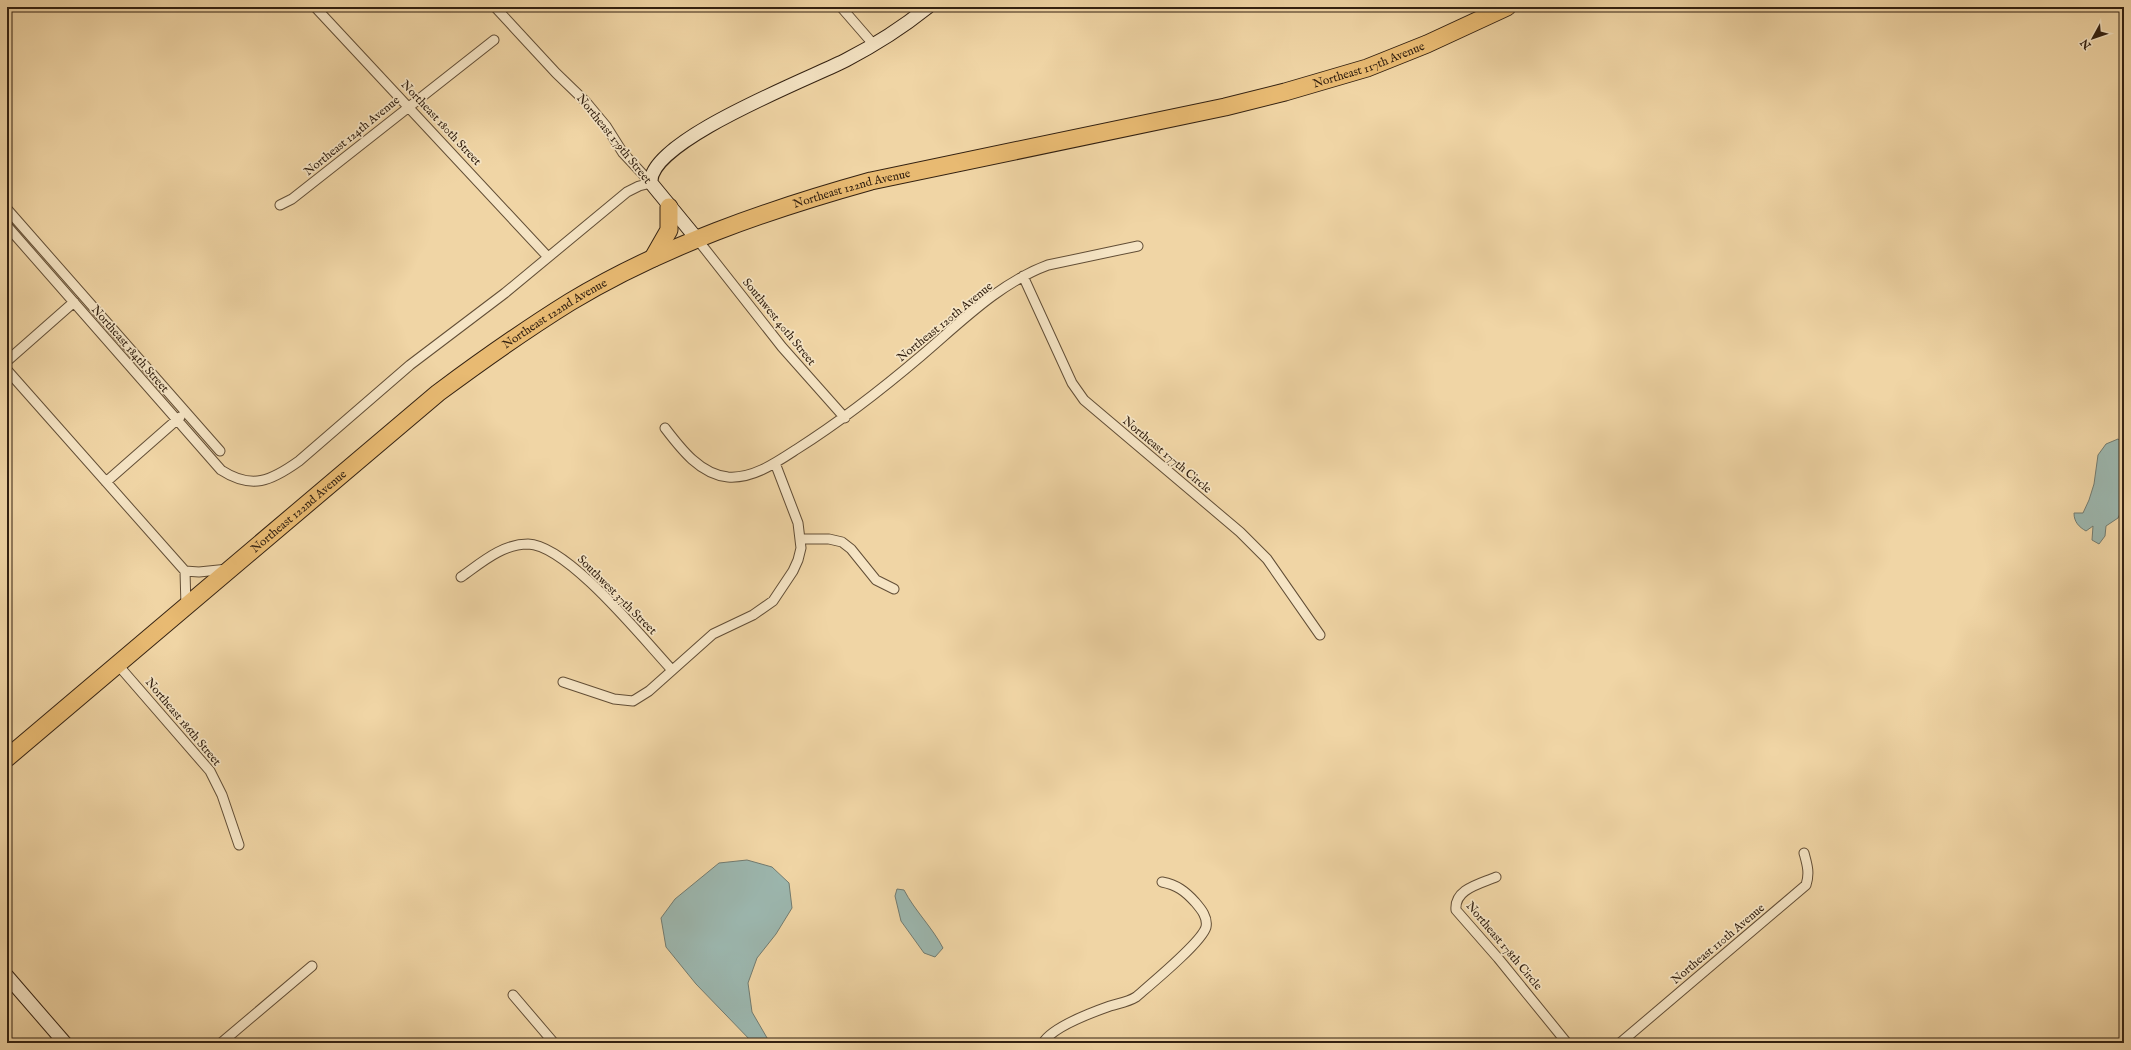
<svg xmlns="http://www.w3.org/2000/svg" width="2131" height="1050" font-family="'IM FELL English',serif">
  <style>
    .water { fill: #9cb7af; stroke: #727b70 }
    .lines { fill: none; stroke-linecap: round; stroke-linejoin: round }
    .street-casing { stroke: #624e36; stroke-width: 11 }
    .secondary-casing { stroke: #332111; stroke-width: 15 }
    .highway-casing { stroke: #332111; stroke-width: 19 }
    .street { stroke: #f5e4c4; stroke-width: 9 }
    .secondary { stroke: #f5e4c4; stroke-width: 13 }
    .highway { stroke: #e8ba72; stroke-width: 17 }
    .labels { text-anchor: middle; dominant-baseline: central; stroke-width: 3.5; stroke-linejoin: round; paint-order: stroke }
    .street-label { font-size: 12px; fill: #332111; stroke: #f5e4c4 }
  </style>
  <rect width="100%" height="100%" fill="#f0d5a5"/>
  <filter id="stains"><feTurbulence type="fractalNoise" baseFrequency=".005" numOctaves="4"/><feColorMatrix values="0 0 0 0 .2 0 0 0 0 .09 0 0 0 0 .02 0 0 0 .5 -.17"/></filter>
  <radialGradient id="worn" r=".72"><stop offset=".6" stop-color="#630" stop-opacity="0"/><stop offset="1" stop-color="#630" stop-opacity=".3"/></radialGradient>
  <path class="water" d="M2118 439 2124 443V506L2118 518 2106 526 2105 536 2099 544 2092 540 2093 526 2086 531C2079 527 2074 522 2074 513H2083L2089 500 2094 484 2098 455 2106 444Z
    M747 860 772 867 789 883 792 908 776 934 757 958 748 983 752 1012 770 1043H753L696 984 666 947 661 918 675 899 719 863Z
    M897 889 904 890C915 911 932 927 943 948L935 957 924 953 901 921 895 896Z"/>
  <g class="lines">
    <g class="street-casing">
      <path id="street" d="M315 7 548 257
        M841 7 874 45
        M280 205 292 199 494 40
        M7 209 220 451
        M7 226 221 470C252 490 271 481 299 461L410 365 505 293 627 192 639 186 651 183 623 153 606 126 586 102 556 73 495 7
        M697 239 782 347 845 418
        M1023 276 1072 383 1084 400 1240 532 1267 559 1320 635
        M7 361 74 302
        M7 370 185 571 186 607
        M665 428C681 449 700 474 728 477 753 479 777 462 797 449 841 421 881 390 921 356 960 323 999 283 1048 265L1138 246
        M106 482 180 417
        M801 539H829L842 542 851 549 876 580 894 589
        M185 571 199 572 228 569
        M461 577C481 563 502 544 528 544 568 545 644 640 672 670
        M118 665 210 771 222 795 239 845
        M563 682 614 699 633 701 649 691 713 634 753 615 773 601 793 571 798 560 801 548 798 523 775 463
        M1496 877C1480 884 1454 889 1456 910L1498 958 1567 1043
        M513 995 554 1043
        M221 1043 312 966
        M1043 1043C1052 1027 1093 1012 1110 1006 1120 1003 1128 1002 1136 997 1151 984 1202 942 1206 927 1208 917 1201 909 1195 902 1185 891 1177 885 1162 882
        M1620 1043 1806 885C1810 873 1807 864 1804 853"/>
    </g>
    <g class="secondary-casing">
      <path id="secondary" d="M697 239 651 183C647 141 811 78 846 60 875 45 903 27 928 7
        M7 976 65 1043"/>
    </g>
    <g class="highway-casing">
      <g id="highway">
        <path d="M653 258 669 230V207"/>
        <path id="s1" d="M7 758 438 393C481 361 525 330 570 302 663 246 767 210 871 181L1225 107 1285 92 1367 68 1427 44 1507 7"/>
      </g>
    </g>
    <use href="#street" class="street"/>
    <use href="#secondary" class="secondary"/>
    <use href="#highway" class="highway"/>
  </g>
  <g class="labels">
    <g class="street-label">
      <text stroke="none"><textPath href="#s1" startOffset="1562">Northeast 117th Avenue</textPath></text>
      <text transform="translate(441 123) rotate(47)">Northeast 180th Street</text>
      <text transform="translate(352 136) rotate(-39)">Northeast 124th Avenue</text>
      <text transform="translate(614 139) rotate(51)">Northeast 179th Street</text>
      <text stroke="none"><textPath href="#s1" startOffset="1030">Northeast 122nd Avenue</textPath></text>
      <text stroke="none"><textPath href="#s1" startOffset="706">Northeast 122nd Avenue</textPath></text>
      <text transform="translate(779 322) rotate(51)">Southwest 40th Street</text>
      <text transform="translate(945 322) rotate(-39)">Northeast 120th Avenue</text>
      <text transform="translate(130 349) rotate(49)">Northeast 184th Street</text>
      <text transform="translate(1167 455) rotate(40)">Northeast 177th Circle</text>
      <text stroke="none"><textPath href="#s1" startOffset="382">Northeast 122nd Avenue</textPath></text>
      <text transform="translate(617 595) rotate(45)">Southwest 37th Street</text>
      <text transform="translate(183 722) rotate(50)">Northeast 186th Street</text>
      <text transform="translate(1718 944) rotate(-40)">Northeast 110th Avenue</text>
      <text transform="translate(1504 946) rotate(50)">Northeast 178th Circle</text>
    </g>
  </g>
  <rect width="2131" height="1050" fill="none" stroke="#f0d5a5" stroke-width="24"/>
  <rect x="8" y="8" width="2115" height="1034" fill="none" stroke="#332111" stroke-width="2"/>
  <rect x="12" y="12" width="2107" height="1026" fill="none" stroke="#332111"/>
  <g transform="translate(2093 38) rotate(230)" stroke="#f5e4c4" stroke-width="3" paint-order="stroke">
  <path d="M0-3L7 15L0 10L-7 15Z" fill="#332111"/>
  <text y="-6" font-size="11" font-weight="bold" text-anchor="middle" fill="#332111">N</text>
  </g>
  <rect width="100%" height="100%" filter="url(#stains)"/>
  <rect width="100%" height="100%" fill="url(#worn)"/>
</svg>
